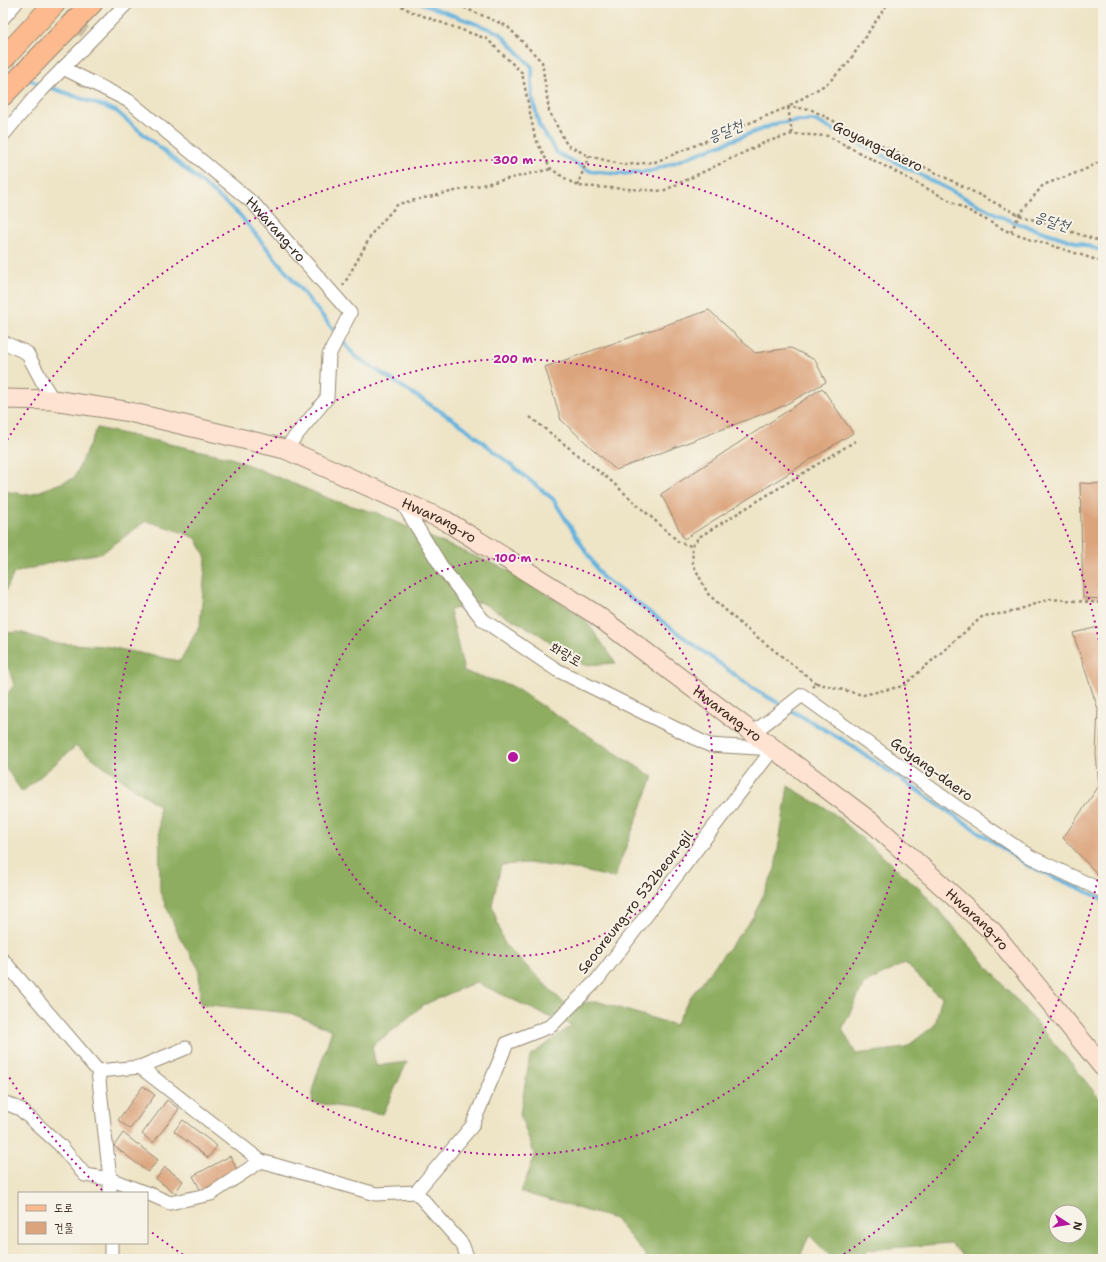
<svg xmlns="http://www.w3.org/2000/svg" width="1106" height="1262" font-family="'Shantell Sans','Poor Story',sans-serif">
  <style>
    .forest { fill: #8ead61; stroke: #646c40; fill-rule: evenodd }
    .lines { fill: none; stroke-linecap: round; stroke-linejoin: round }
    .stream { stroke: #64b2de; stroke-width: 4 }
    .building { fill: #dca47d }
    .minor-tunnel { stroke: #cabfa4; stroke-width: 13; stroke-dasharray: 13 6; stroke-linecap: butt }
    .minor-casing { stroke: #948772; stroke-width: 15 }
    .secondary-casing { stroke: #948772; stroke-width: 21 }
    .primary-casing { stroke: #948772; stroke-width: 23 }
    .path { stroke: #948772; stroke-width: 2.5; stroke-dasharray: 3 3; stroke-linecap: butt }
    .minor { stroke: #fff; stroke-width: 13 }
    .secondary { stroke: #fee3d2; stroke-width: 19 }
    .primary { stroke: #fcba8e; stroke-width: 21 }
    .ring { fill: none; stroke: #b5179e; stroke-width: 2; stroke-dasharray: 2 4 }
    .labels { text-anchor: middle; dominant-baseline: central; stroke-width: 4; stroke-linejoin: round; paint-order: stroke }
    .street-label { font-size: 14px; fill: #3b2a1e; stroke: #f7f3e8 }
    .water-label { font-size: 15px; font-style: italic; fill: #475358; stroke: #f7f3e8 }
    .centre { fill: #b5179e; stroke: #f7f3e8; stroke-width: 2 }
    .ring-label { font-size: 12px; text-anchor: middle; font-weight: bold; fill: #b5179e; stroke: #f7f3e8; stroke-width: 4; stroke-linejoin: round; paint-order: stroke }
  </style>
  <rect width="100%" height="100%" fill="#f7f3e8"/>
  <filter id="ink" filterUnits="userSpaceOnUse"><feTurbulence type="fractalNoise" baseFrequency=".025" numOctaves="2"/><feDisplacementMap in="SourceGraphic" scale="8" xChannelSelector="R" yChannelSelector="G"/><feConvolveMatrix kernelMatrix="1 2 1 2 8 2 1 2 1" color-interpolation-filters="sRGB"/></filter>
  <filter id="wash" filterUnits="userSpaceOnUse"><feTurbulence type="fractalNoise" baseFrequency=".012" numOctaves="4" result="noise"/><feDisplacementMap in="SourceGraphic" scale="16" xChannelSelector="R" yChannelSelector="G"/><feGaussianBlur stdDeviation="0.9" result="paint"/><feColorMatrix in="noise" values="0 0 0 0 0 0 0 0 0 0 0 0 0 0 0 0 0 1.4 0 .05"/><feComposite in="paint" operator="in"/></filter>
  <g filter="url(#wash)">
    <rect width="100%" height="100%" fill="#eee4c6"/>
    <path class="forest" d="M97 428 229 457 335 501 377 513 427 536 515 573 584 618 616 663 584 665 539 634 480 602 450 610 464 672 510 685 653 777 614 878 575 869 528 863 501 865 492 905 504 944 564 1003 599 1002 675 1025 691 996 753 917 775 869 788 786 833 813 922 891 1071 1063 1103 1103V1259H968L950 1243 868 1250 862 1259H833L809 1235 799 1259H645L647 1257 615 1219 521 1192 535 1156 520 1114 530 1056 572 1025 547 1016 476 982 423 1005 396 1028 372 1046 376 1066 407 1062 383 1114 312 1102 314 1084 332 1030 290 1013 200 1004 199 969 179 936 160 892 159 806 76 746 22 792 3 764V700L14 685 3 652V633L20 632 54 643 104 646 180 661 200 625 206 558 196 538 173 529 146 521 102 553 61 560 14 573 3 596V491L30 495 74 478ZM905 963 936 994 942 995 935 1025 905 1048 856 1054 842 1029 864 984ZM1056 1212H1080V1236H1056Z"/>
    <g class="lines">
      <path class="stream" d="M421 3 500 33 532 67V95L539 125 557 153 590 171 619 174 652 171 778 123 800 121H816L1004 218 1022 225 1103 251
        M3 72 14 75
        M27 79 43 85
        M49 87 116 111 239 214 355 356 463 426 553 499 602 577 754 689 846 742 1029 866 1101 898 1103 901"/>
    </g>
    <g id="blocks">
      <path class="building" d="M709 310 755 353 791 348 815 360 826 382 783 406 616 470 561 420 545 367Z
        M822 388 853 433 684 539 661 494Z
        M1080 483 1103 484V599L1083 598Z
        M1103 626V880L1063 838 1099 786 1096 754 1098 709 1073 633Z
        M143 1086 155 1095 130 1129 118 1120Z
        M167 1100 179 1109 153 1143 142 1134Z
        M183 1120 217 1146 208 1158 174 1131Z
        M123 1133 158 1160 148 1172 114 1146Z
        M230 1156 238 1171 201 1191 193 1176Z
        M165 1167 183 1181 175 1193 156 1179Z"/>
    </g>
  </g>
  <g filter="url(#ink)">
    <use href="#blocks" fill-opacity="0" stroke="#948772" stroke-width="1"/>
    <g class="lines">
      <path class="minor-tunnel" d="M49 3 85 32"/>
      <g class="minor-casing">
        <g id="minor">
          <path d="M3 18 16 3"/>
          <path id="s1" d="M63 68 129 101 254 204 350 313 329 355 327 398 285 449"/>
          <path d="M3 135 35 97 127 3"/>
          <path d="M3 342 27 353 44 385 53 400"/>
          <path d="M401 501 443 569 483 620 557 670 709 745 773 749"/>
          <path d="M753 733 802 695 957 807 1031 857 1103 891"/>
          <path d="M3 960 98 1071 140 1067 261 1161 376 1194 416 1192 472 1126 507 1043 551 1026 598 979 773 749"/>
          <path d="M140 1067 186 1048"/>
          <path d="M98 1071 110 1179 146 1193"/>
          <path d="M3 1102 20 1109 60 1145 85 1175 110 1179V1193"/>
          <path d="M416 1192 462 1244 468 1259"/>
          <path d="M147 1193 170 1203 211 1194 261 1161"/>
          <path d="M111 1243V1259"/>
        </g>
      </g>
      <g class="secondary-casing">
        <g id="secondary">
          <path id="s2" d="M3 399 53 400 125 411 285 449 446 521 595 614 875 825 992 931 1103 1067"/>
        </g>
      </g>
      <g class="primary-casing">
        <path id="primary" d="M3 59 55 3
          M3 95 92 3"/>
      </g>
      <path class="path" d="M396 3 412 12 487 39 522 73 535 138 551 169 577 186 663 191 766 142 792 134 828 136 1007 231 1103 262
        M453 3 507 26 542 62 549 111 567 145 589 156 624 165 655 162 788 107 810 109 1019 215 1103 242
        M792 134 788 107 828 83 848 63 888 3
        M577 186 589 156
        M1011 232 1019 215 1043 185 1084 170 1103 160
        M343 286 373 232 398 204 551 169
        M530 417 611 481 680 543 692 546
        M816 683 743 626 708 594 693 564 692 546 699 537 857 440
        M812 687 816 683 863 695 903 686 983 616 1007 613 1050 599 1103 603"/>
      <use href="#minor" class="minor"/>
      <use href="#secondary" class="secondary"/>
      <use href="#primary" class="primary"/>
    </g>
  </g>
  <g class="ring">
    <circle cx="513" cy="757" r="199"/>
    <circle cx="513" cy="757" r="398"/>
    <path d="M1103 850A597 597 0 0 1 838 1258M188 1258A597 597 0 0 1 150 1231M102 1190A597 597 0 0 1 4 1069M4 445A597 597 0 0 1 1103 664"/>
  </g>
  <g class="labels">
    <g class="street-label">
      <text transform="translate(878 146) rotate(26)">Goyang-daero</text>
      <text stroke="none"><textPath href="#s1" startOffset="269">Hwarang-ro</textPath></text>
      <text stroke="none"><textPath href="#s2" startOffset="457">Hwarang-ro</textPath></text>
      <text transform="translate(566 654) rotate(30)">화랑로</text>
      <text stroke="none"><textPath href="#s2" startOffset="805">Hwarang-ro</textPath></text>
      <text transform="translate(932 769) rotate(36)">Goyang-daero</text>
      <text transform="translate(635 902) rotate(-52)">Seooreung-ro 532beon-gil</text>
      <text stroke="none"><textPath href="#s2" startOffset="1129">Hwarang-ro</textPath></text>
    </g>
    <g class="water-label">
      <text transform="translate(725 131) rotate(-21)">응달천</text>
      <text transform="translate(1052 221) rotate(18)">응달천</text>
    </g>
  </g>
  <circle cx="513" cy="757" r="6" class="centre"/>
  <g class="ring-label">
    <text x="513" y="164">300 m</text>
    <text x="513" y="363">200 m</text>
    <text x="513" y="562">100 m</text>
  </g>
  <rect width="1106" height="1262" fill="none" stroke="#f7f3e8" stroke-width="16"/>
  <rect x="18" y="1192" width="130" height="52" fill="#f7f3e8" stroke="#aca397"/>
  <rect x="26" y="1205" width="20" height="6" fill="#fcba8e" stroke="#aca397"/>
  <text x="54" y="1212" font-size="12" fill="#3b2a1e">도로</text>
  <rect x="26" y="1222" width="20" height="12" fill="#dca47d" stroke="#aca397"/>
  <text x="54" y="1232" font-size="12" fill="#3b2a1e">건물</text>
  <g transform="translate(1068 1224) rotate(102)"><circle r="19" fill="#f7f3e8" stroke="#aca397"/>
  <path d="M0-3L7 15L0 10L-7 15Z" fill="#b5179e"/>
  <text y="-6" font-size="11" font-weight="bold" text-anchor="middle" fill="#3b2a1e">N</text>
  </g>
</svg>
